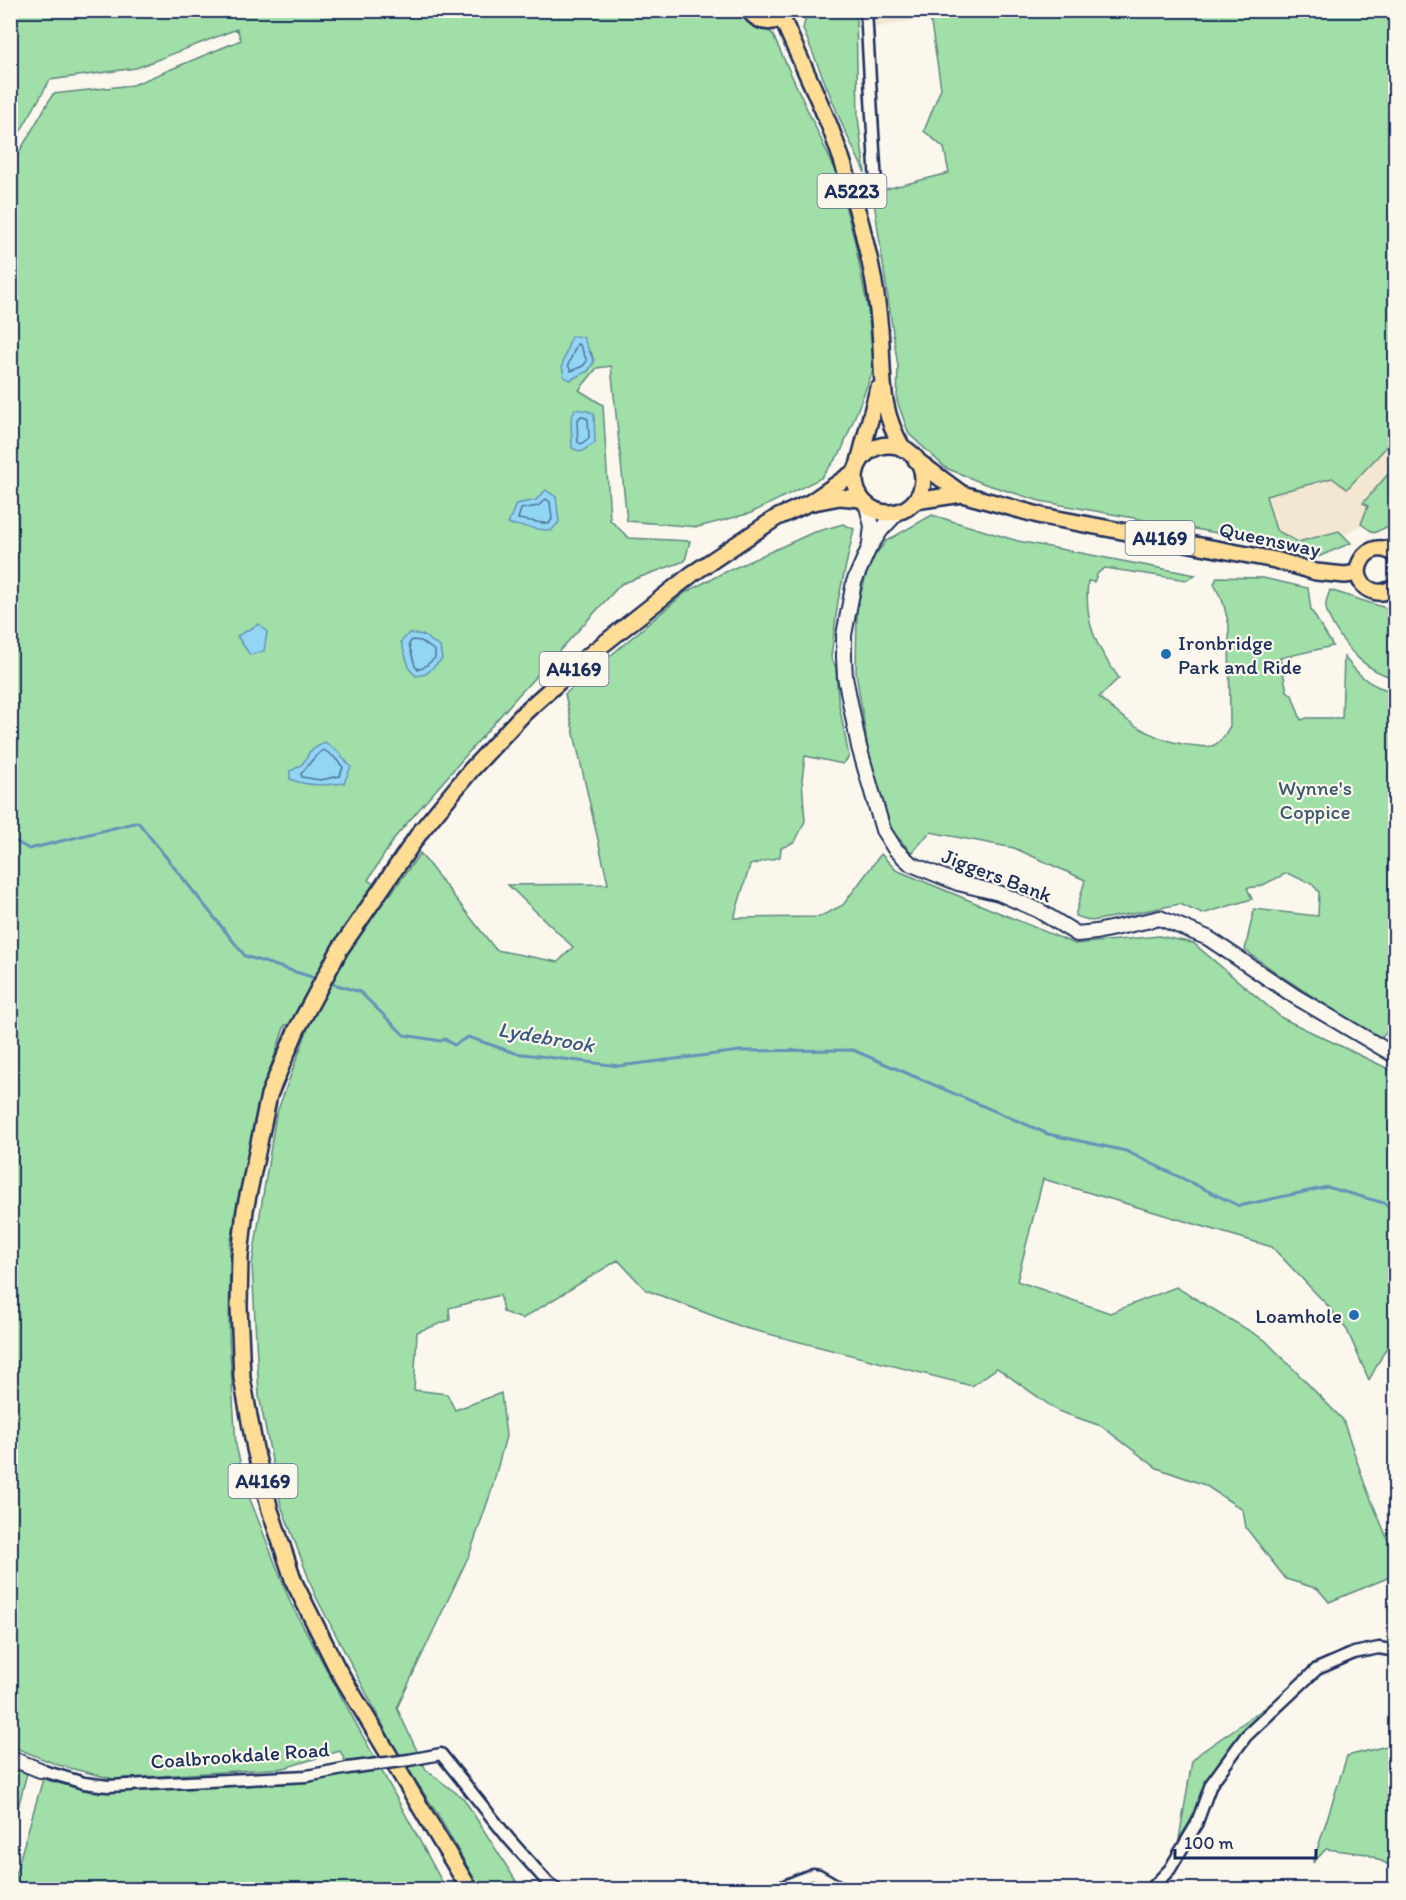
<svg xmlns="http://www.w3.org/2000/svg" width="1406" height="1900" font-family="Itim,sans-serif">
  <style>
    .built { fill: #f3e7d1 }
    .green { fill: #a0dfa7; stroke: #5e8782; stroke-width: 1.5; fill-rule: evenodd }
    .water { fill: #93d5f4; stroke: #6393b8; stroke-width: 1.5 }
    .lines { fill: none; stroke-linecap: round; stroke-linejoin: round }
    .shore { stroke: #4b719a; stroke-width: 1.5 }
    .stream { stroke: #6393b8; stroke-width: 3 }
    .street-casing { stroke: #1b2f5e; stroke-width: 15 }
    .secondary-casing { stroke: #1b2f5e; stroke-width: 18 }
    .primary-casing { stroke: #1b2f5e; stroke-width: 20 }
    .street { stroke: #fbf7ec; stroke-width: 10 }
    .secondary { stroke: #fbf7ec; stroke-width: 14 }
    .primary { stroke: #ffdd96; stroke-width: 15 }
    .street-bridge-casing { stroke: #1b2f5e; stroke-width: 15; stroke-linecap: butt }
    .street-bridge { stroke: #fbf7ec; stroke-width: 10 }
    .poi-dot { fill: #1f6fb2; stroke: #fbf7ec; stroke-width: 2 }
    .labels { text-anchor: middle; dominant-baseline: central; stroke-width: 4.5; stroke-linejoin: round; paint-order: stroke }
    .shield { fill: #fbf7ec; stroke: #5e6b89; stroke-width: 1.5 }
    .shield-label { font-size: 20px; font-weight: bold; fill: #1b2f5e }
    .street-label { font-size: 21px; fill: #1b2f5e; stroke: #fbf7ec }
    .poi-label { font-size: 21px; fill: #1b2f5e; stroke: #fbf7ec; text-anchor: start }
    .park-label { font-size: 21px; fill: #3c5b70; stroke: #fbf7ec }
    .water-label { font-size: 22px; font-style: italic; fill: #395884; stroke: #fbf7ec }
  </style>
  <rect width="100%" height="100%" fill="#fbf7ec"/>
  <filter id="ink" filterUnits="userSpaceOnUse"><feTurbulence type="fractalNoise" baseFrequency=".0167" numOctaves="2"/><feDisplacementMap in="SourceGraphic" scale="12" xChannelSelector="R" yChannelSelector="G"/><feConvolveMatrix kernelMatrix="1 2 1 2 8 2 1 2 1" color-interpolation-filters="sRGB"/></filter>
  <g filter="url(#ink)">
    <path class="built" d="M873 11H938L930 17 874 28Z
      M1395 438V466L1363 502 1368 505 1361 524 1344 536 1339 531 1298 542 1275 530 1266 496 1332 478 1347 489Z"/>
    <path class="green" d="M741 10 745 20 772 33 836 172 855 242 868 310 874 368 841 452 821 478 751 513 698 527 627 521 611 366 597 368 579 390 603 405 610 520 629 538 690 541 685 561 621 584 514 700 396 836 368 880 390 895 420 853 496 950 558 962 573 947 508 885 608 884 565 694 686 592 721 574 812 533 843 524 854 529 838 601 831 657 836 668 838 699 849 757 843 764 805 756 802 780 805 821 795 842 781 848 780 857 750 865 734 918 819 917 843 905 881 854 896 870 1075 944 1159 936 1193 943 1282 1018 1395 1072V1332L1369 1380 1347 1330 1328 1306 1272 1247 1043 1179 1017 1281 1110 1313 1176 1287 1265 1340 1343 1420 1365 1485 1395 1557V1575L1329 1602 1318 1589 1286 1579 1246 1528 1243 1510 1205 1485 1157 1468 1101 1426 1058 1411 997 1368 972 1386 745 1328 646 1290 618 1260 522 1319 503 1312 500 1295 449 1308 450 1320 417 1332 414 1390 447 1394 455 1410 501 1393 506 1436 491 1492 470 1553 397 1708 426 1770 464 1799 521 1889H480L438 1815 396 1750 315 1595 281 1505 259 1396 252 1264 276 1115 307 1031 285 1025 257 1107 230 1245 229 1336 236 1446 250 1499 291 1604 446 1889H11L43 1779 95 1793 280 1784 352 1774 340 1751 284 1768 113 1779 58 1765 11 1746V166L53 94 133 85 241 40 237 29 136 68 50 80 11 148V11ZM591 352 594 362 588 371 570 380Z
      M807 11H856L858 118 865 173 844 129 803 29Z
      M938 11H1395V438L1347 489 1332 478 1266 496 1276 530 1298 542 1339 531 1351 543 1318 557 1250 539 1040 501 985 484 946 468 909 434 897 401 898 367 874 202 882 201V190L949 173 944 148 924 131 941 88 930 17Z
      M1395 466V523L1374 533 1361 524 1368 506 1363 503Z
      M932 515 1018 541 1195 575 1187 580 1105 568 1098 573 1094 582 1088 581C1084 621 1095 646 1119 678L1099 697C1126 723 1160 744 1198 746 1203 747 1208 747 1212 746 1222 742 1225 734 1230 726L1229 625 1223 602 1214 584 1217 577 1263 578 1308 588 1311 610 1333 646 1280 658 1287 691 1292 695 1301 720 1307 718H1342L1344 657C1361 677 1368 686 1395 692L1396 1021 1380 1040 1281 976 1245 950 1254 909 1318 916 1319 892 1312 884 1287 873 1261 886 1247 888 1252 899 1202 914 1180 904 1092 921 1075 916 1085 880 1014 848 930 832 912 853 892 831 870 761 856 673 857 607 870 562 886 541Z
      M1330 590 1395 611V678C1366 671 1348 651 1333 625 1330 619 1325 611 1326 604 1326 599 1329 594 1330 590Z
      M1285 1694 1230 1747 1205 1786 1198 1809 1179 1839 1192 1761 1200 1753Z
      M1395 1744V1769L1388 1788 1395 1849V1868L1367 1854 1326 1849 1313 1863 1347 1756Z
      M11 1768 27 1773 11 1835 10 1768Z"/>
    <path class="water" d="M571 336 583 337 594 362 588 371 570 380 564 377 562 366Z
      M575 409 588 411 594 414 595 443 581 452 572 448 571 419Z
      M546 490 556 497 559 522 551 531 508 524 516 504 536 500Z
      M259 624 267 632 264 651 250 655 237 636Z
      M409 633 423 635 440 647 442 659 426 674 416 676 410 670 401 642Z
      M325 742 338 752 351 767 344 783C325 785 309 787 290 779V771C300 767 306 762 309 752Z"/>
    <g class="lines">
      <path class="shore" d="M577 344 580 345 587 361 583 366 571 371 568 365Z
        M581 416 588 419 589 438 581 444 578 442 577 421Z
        M546 499 550 502 552 519 549 524 518 519 521 509 538 506Z
        M412 640 421 641 435 651V658L423 668 418 669 415 666 409 644Z
        M324 750 334 757 343 767 340 776 320 780 302 777 301 774C309 765 314 755 324 750Z"/>
      <path class="stream" d="M10 838 29 849 138 822 245 956 318 979
        M327 982 360 992 404 1035 441 1041 445 1039 454 1045 468 1037 515 1053 619 1066 740 1051 853 1050 1048 1134 1126 1151 1239 1206 1327 1187 1384 1203 1396 1215"/>
      <g class="street-casing">
        <path id="street" d="M866 10 876 185
          M409 1760 441 1754 509 1839 548 1883 557 1890
          M40 1770 84 1783 108 1786 307 1776 348 1768
          M775 1890 813 1874 819 1875 845 1890
          M1150 1890 1170 1869 1196 1825 1211 1784 1246 1736 1317 1669 1354 1653 1379 1648 1396 1651"/>
      </g>
      <g class="secondary-casing">
        <path id="secondary" d="M867 506 872 526 870 543
          M898 512 881 530 869 548 854 582 844 635V658L845 677 859 747 883 830 895 849 911 864 958 883 999 893 1038 910 1077 934 1096 932 1160 918 1208 938 1296 997 1396 1056
          M10 1758 40 1770"/>
      </g>
      <g class="primary-casing">
        <path id="primary" d="M749 10C760 25 775 25 787 13
          M782 18C798 55 815 90 830 127 847 171 860 216 870 262 875 284 878 308 880 330 884 376 878 407 903 449
          M855 479a34 34 0 1 1 68 0a34 34 0 1 1-68 0Z
          M916 460 962 494 1042 516 1275 560 1316 572 1345 575 1358 573
          M859 462 878 389
          M915 501 962 494
          M814 502 840 497 861 499
          M1396 555C1367 532 1341 579 1373 591 1381 594 1389 591 1396 586
          M470 1890 337 1668 294 1582 270 1510 255 1449 242 1378 239 1306 240 1256 245 1210 269 1095 296 1031 340 949 421 831 471 770 525 712 582 661 692 574 776 518 811 502 856 471"/>
      </g>
      <use href="#street" class="street"/>
      <use href="#secondary" class="secondary"/>
      <use href="#primary" class="primary"/>
      <g class="street-bridge-casing">
        <path id="street-bridge" d="M348 1768 409 1760"/>
      </g>
      <use href="#street-bridge" class="street-bridge"/>
    </g>
  </g>
  <g class="poi-dot">
    <circle cx="1166" cy="654" r="6"/>
    <circle cx="1354" cy="1315" r="6"/>
  </g>
  <g class="labels">
    <g class="shield">
      <rect x="817.5" y="174" width="69" height="34" rx="4.5"/>
      <rect x="1125.5" y="521" width="69" height="34" rx="4.5"/>
      <rect x="539.5" y="652" width="69" height="34" rx="4.5"/>
      <rect x="228.5" y="1464" width="69" height="34" rx="4.5"/>
    </g>
    <g class="shield-label">
      <text x="852" y="191">A5223</text>
      <text x="1160" y="538">A4169</text>
      <text x="574" y="669">A4169</text>
      <text x="263" y="1481">A4169</text>
    </g>
    <g class="street-label">
      <text transform="translate(1270 539) rotate(12)">Queensway</text>
      <text transform="translate(997 875) rotate(21)">Jiggers Bank</text>
      <text transform="translate(240 1755) rotate(-4)">Coalbrookdale Road</text>
    </g>
    <g class="poi-label">
      <text x="1178" y="642">Ironbridge<tspan x="1178" dy="24">Park and Ride</tspan></text>
      <text x="1342" y="1315" text-anchor="end">Loamhole</text>
    </g>
    <g class="park-label">
      <text x="1315" y="787">Wynne's<tspan x="1315" dy="24">Coppice</tspan></text>
    </g>
    <g class="water-label">
      <text transform="translate(546 1037) rotate(10)">Lydebrook</text>
    </g>
  </g>
  <rect width="1406" height="1900" fill="none" stroke="#fbf7ec" stroke-width="36"/>
  <rect x="18" y="18" width="1370" height="1864" fill="none" stroke="#1b2f5e" stroke-width="2" filter="url(#ink)"/>
  <path d="M1175 1849v9h141v-9" fill="none" stroke="#1b2f5e" stroke-width="3"/>
  <text x="1184" y="1849" font-size="18" fill="#1b2f5e" stroke="#fbf7ec" stroke-width="4.5" paint-order="stroke">100 m</text>
</svg>
